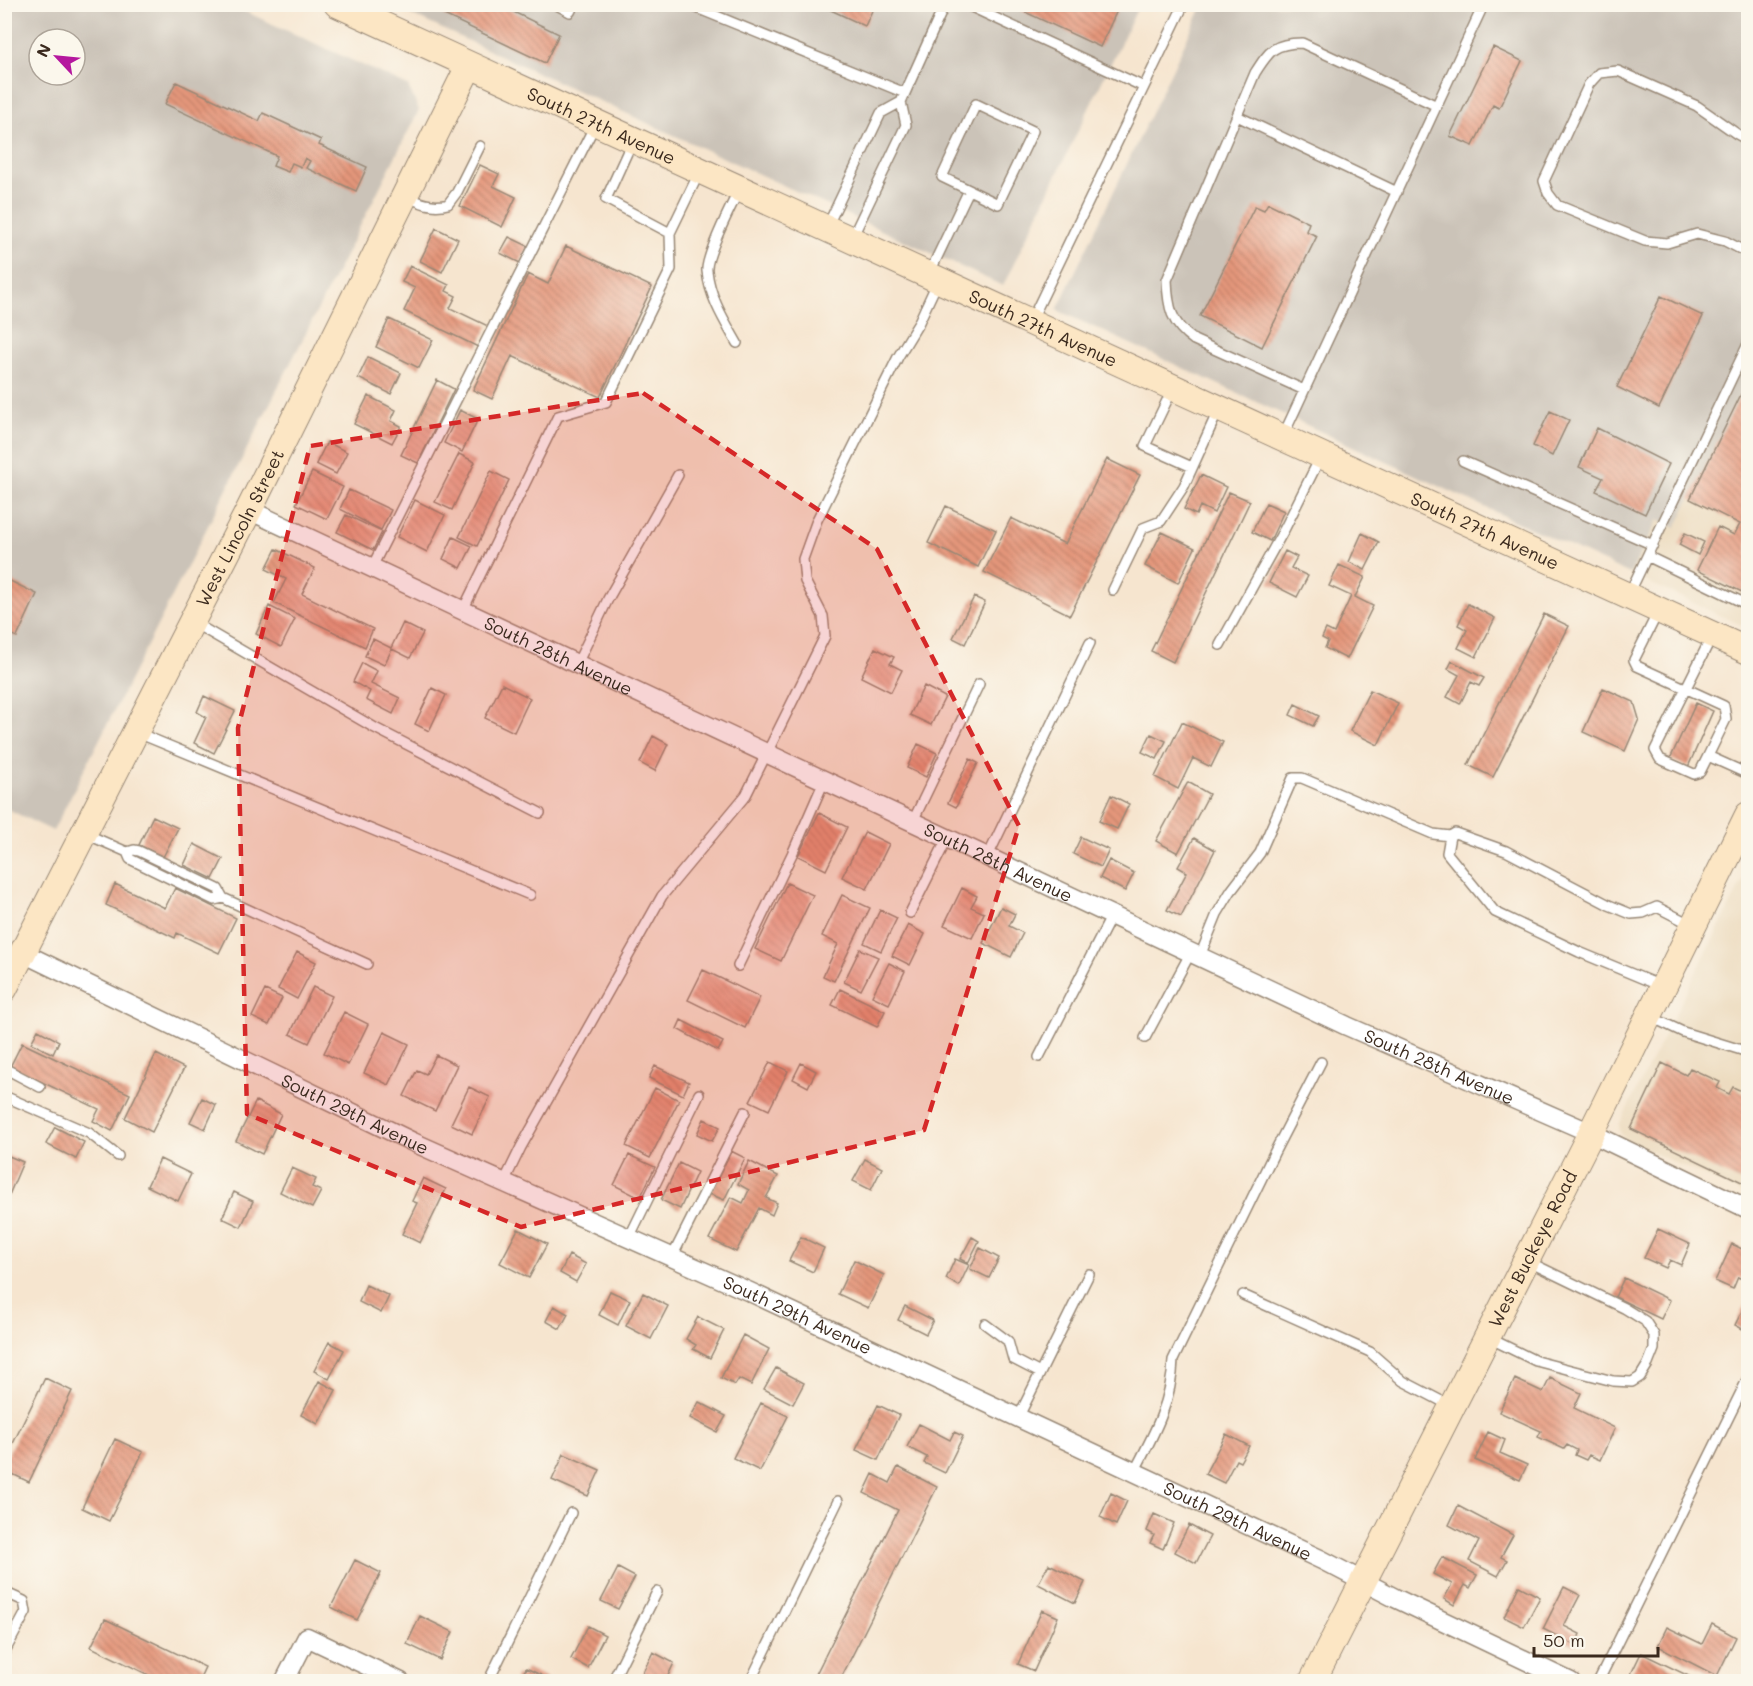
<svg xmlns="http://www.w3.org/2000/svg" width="1753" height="1686" font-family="Mali,sans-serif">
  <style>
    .built { fill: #ebd8ba }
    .industrial { fill: #cbc3b8; fill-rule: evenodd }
    .building { fill: url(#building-back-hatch) }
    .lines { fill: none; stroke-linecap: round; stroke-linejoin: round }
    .lane-casing { stroke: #988876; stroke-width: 12 }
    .street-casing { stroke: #988876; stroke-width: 21 }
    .secondary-casing { stroke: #988876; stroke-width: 28 }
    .lane { stroke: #fff; stroke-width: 9 }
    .street { stroke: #fff; stroke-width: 18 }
    .secondary { stroke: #fce6c4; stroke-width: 26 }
    .marked { fill: #d62828; fill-opacity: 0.2; stroke: #d62828; stroke-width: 4.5; stroke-dasharray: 12 8; stroke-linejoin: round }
    .labels { text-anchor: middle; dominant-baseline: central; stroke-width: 4.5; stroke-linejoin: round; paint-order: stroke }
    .street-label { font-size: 18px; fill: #3b2a1e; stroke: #fbf7ec }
  </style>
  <defs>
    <pattern id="building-back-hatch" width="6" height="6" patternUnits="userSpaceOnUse" patternTransform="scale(1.5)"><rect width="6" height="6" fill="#e5977b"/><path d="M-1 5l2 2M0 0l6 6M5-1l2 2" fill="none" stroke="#bb7b64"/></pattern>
  </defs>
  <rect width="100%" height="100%" fill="#fbf7ec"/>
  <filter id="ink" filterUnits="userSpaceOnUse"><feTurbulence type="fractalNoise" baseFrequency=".0167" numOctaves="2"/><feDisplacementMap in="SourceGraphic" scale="12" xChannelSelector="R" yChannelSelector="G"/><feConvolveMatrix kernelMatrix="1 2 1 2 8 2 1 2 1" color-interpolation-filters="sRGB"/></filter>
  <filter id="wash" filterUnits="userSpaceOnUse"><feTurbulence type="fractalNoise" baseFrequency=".008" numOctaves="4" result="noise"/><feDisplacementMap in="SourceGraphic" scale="24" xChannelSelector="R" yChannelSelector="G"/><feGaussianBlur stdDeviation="1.35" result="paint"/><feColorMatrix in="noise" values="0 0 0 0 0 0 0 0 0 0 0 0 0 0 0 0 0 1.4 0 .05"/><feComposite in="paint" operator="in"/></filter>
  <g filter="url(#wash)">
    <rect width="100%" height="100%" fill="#f6e5cf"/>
    <path class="built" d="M1748 378V628L1630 574 1658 520 1676 527Z
      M1748 870V1196L1628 1141 1621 1134 1619 1125Z"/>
    <path class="industrial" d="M5 5H231L408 86 419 110 53 831 5 808ZM39 39H75V75H39Z
      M390 5H1139L1003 286Z
      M1203 5H1748V378L1676 528 1658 520 1630 574 1057 310Z"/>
    <g id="blocks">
      <path class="building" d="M450 4H497L559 34 545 63 444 15Z
        M806 4H875L865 26 820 5 817 9Z
        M1008 4H1120L1100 47Z
        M1493 47 1522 61 1499 108 1493 105 1473 146 1450 136Z
        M176 82 259 121 263 113 321 140 319 145 367 167 356 191 306 168 310 161 305 158 301 167 292 163 288 172 273 166 277 156 165 104Z
        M480 165 499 174 493 186 516 197 502 227 460 206Z
        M1268 203 1309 223 1306 231 1317 236 1262 347 1200 316 1255 206 1264 210Z
        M436 228 458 239 442 272 420 261Z
        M509 237 528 246 520 263 500 253Z
        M566 246 652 287 600 397 512 356 492 399 473 390 528 274 548 284Z
        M410 266 449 285 446 291 456 296 450 308 488 326 478 347 404 311 415 288 402 282Z
        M1661 296 1703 316 1659 408 1617 387Z
        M389 319 433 340 419 368 376 347Z
        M368 357 401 373 391 394 358 378Z
        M437 380 454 389 418 463 401 455Z
        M1748 380V595L1697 570 1718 527 1734 535 1740 524 1690 499Z
        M368 396 396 410 391 421 401 426 392 443 354 424Z
        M460 410 478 419 462 452 444 443Z
        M1550 411 1569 420 1552 456 1533 446Z
        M1597 428 1669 464 1645 514 1596 491 1603 478 1579 467Z
        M327 442 347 452 336 474 316 464Z
        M459 454 475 462 452 510 435 502Z
        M1107 459 1140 475 1070 615 984 572 1011 518 1065 544Z
        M491 471 509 480 477 546 459 537Z
        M312 472 343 487 327 519 296 504Z
        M1201 475 1226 487 1214 513 1200 506 1196 515 1184 509Z
        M349 490 391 510 381 530 340 509Z
        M1229 492 1250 501 1173 662 1151 651Z
        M415 500 445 515 427 552 397 537Z
        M1266 503 1284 511 1270 541 1252 532Z
        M946 506 996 530 978 567 928 543Z
        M346 515 382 532 373 550 337 532Z
        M1162 532 1195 548 1178 583 1145 566Z
        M1362 533 1379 542 1365 570 1349 562Z
        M1685 533 1704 542 1698 555 1679 545Z
        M453 537 472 546 461 568 443 559Z
        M276 549 315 568 302 594 373 629 365 647 274 603 286 579 266 569Z
        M1285 551 1297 557 1291 568 1308 576 1297 597 1269 583Z
        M1339 565 1365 577 1355 597 1373 606 1347 659 1325 648 1328 641 1322 638 1326 629 1334 633 1351 596 1329 586Z
        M4 578 37 594 17 637 4 631Z
        M974 597 985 602 965 644 953 638Z
        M1468 604 1495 618 1476 657 1458 648 1467 630 1458 625Z
        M269 606 295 619 281 647 256 634Z
        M1544 614 1569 626 1493 777 1468 765Z
        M403 623 423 633 410 658 392 649 384 665 365 656 373 639 391 648Z
        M875 648 894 657 890 664 902 670 891 692 861 677Z
        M1452 661 1484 678 1479 686 1471 682 1460 704 1447 697 1459 675 1448 669Z
        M362 663 377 671 371 684 400 698 393 714 366 700 370 691 353 682Z
        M502 684 530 698 514 732 485 718Z
        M924 686 945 697 931 725 910 715Z
        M432 688 446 695 429 731 415 724Z
        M1603 688 1634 702 1639 719 1625 751 1583 732Z
        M1370 690 1398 703 1378 745 1350 731Z
        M204 696 235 711 214 753 194 743 206 717 197 712Z
        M1696 703 1713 711 1688 767 1670 759Z
        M1295 704 1319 716 1313 726 1290 715Z
        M1182 722 1223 742 1211 767 1193 758 1178 789 1155 777Z
        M1151 734 1166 741 1157 759 1142 752Z
        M653 736 668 744 655 771 640 763Z
        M918 744 937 753 926 777 907 768Z
        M970 759 978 763 956 807 948 803Z
        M1188 782 1209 794 1178 853 1156 841Z
        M1111 795 1129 804 1117 829 1099 821Z
        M819 813 847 827 826 870 798 856Z
        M153 816 178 828 163 857 139 845Z
        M865 832 889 844 867 889 842 877Z
        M1081 837 1109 850 1101 867 1073 854Z
        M1194 838 1215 850 1181 917 1167 910 1187 872 1178 867Z
        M194 844 223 859 213 879 184 865Z
        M1109 860 1134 873 1125 891 1100 878Z
        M787 883 813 895 781 961 755 949Z
        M115 884 165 908 175 888 236 918 219 953 177 933 175 938 106 905Z
        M962 888 977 896 971 907 984 913 972 938 944 925Z
        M842 895 870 908 834 981 823 976 838 944 822 936Z
        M1001 907 1015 914 1009 926 1023 933 1011 957 983 943Z
        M880 910 897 918 881 951 864 943Z
        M908 925 925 934 910 965 892 956Z
        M860 949 878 957 861 990 844 982Z
        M297 952 316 962 297 999 278 989Z
        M889 963 905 971 889 1004 872 996Z
        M703 970 760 997 745 1028 688 1000Z
        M313 987 332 996 309 1043 290 1034Z
        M840 989 885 1011 877 1027 832 1005Z
        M265 990 282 998 269 1025 252 1017Z
        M344 1012 368 1024 348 1065 324 1053Z
        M681 1020 723 1042 718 1051 677 1029Z
        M38 1030 59 1041 53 1054 31 1043Z
        M384 1032 409 1044 389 1085 364 1073Z
        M22 1043 130 1094 112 1131 93 1121 99 1109 10 1067Z
        M156 1054 184 1068 152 1132 125 1118Z
        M436 1055 457 1065 435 1111 404 1096 417 1070 426 1074Z
        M770 1062 788 1071 769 1110 750 1101Z
        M801 1063 816 1071 808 1087 793 1079Z
        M1662 1063 1686 1075 1690 1068 1720 1082 1717 1088 1729 1094 1733 1087 1748 1094V1185L1631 1129Z
        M655 1066 689 1082 683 1095 649 1078Z
        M469 1087 490 1097 472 1134 451 1124Z
        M655 1088 679 1100 650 1158 626 1146Z
        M202 1098 216 1105 205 1129 190 1122Z
        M256 1101 281 1114 262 1154 236 1141Z
        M704 1119 720 1127 712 1141 697 1134Z
        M55 1127 84 1142 76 1159 46 1144Z
        M731 1151 745 1158 724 1200 710 1194Z
        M4 1154 23 1162 9 1195 4 1193Z
        M629 1155 655 1167 640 1198 614 1185Z
        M160 1159 191 1174 178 1201 147 1186Z
        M865 1159 882 1168 871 1190 853 1181Z
        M749 1161 778 1176 766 1198 777 1203 772 1215 759 1208 736 1252 709 1239 731 1197 743 1203 749 1190 738 1184Z
        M679 1163 697 1172 680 1209 661 1200Z
        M292 1168 316 1179 312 1187 321 1191 312 1208 280 1192Z
        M423 1178 446 1189 420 1243 402 1234 417 1203 412 1201Z
        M234 1192 253 1201 241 1227 222 1218Z
        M518 1229 547 1244 529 1278 500 1263Z
        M1658 1229 1690 1244 1681 1265 1670 1260 1666 1268 1644 1258Z
        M801 1237 824 1248 813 1272 789 1261Z
        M972 1237 979 1241 968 1263 960 1259Z
        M1732 1244 1748 1252V1282L1738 1277 1733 1289 1715 1281Z
        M980 1248 999 1258 989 1278 970 1269Z
        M569 1255 586 1264 576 1282 560 1273Z
        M955 1259 969 1265 959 1286 946 1279Z
        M854 1260 884 1275 868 1308 838 1294Z
        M1624 1278 1670 1300 1661 1319 1615 1297Z
        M366 1285 389 1296 381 1313 359 1302Z
        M610 1291 630 1300 618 1325 599 1315Z
        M643 1293 668 1306 651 1339 626 1326Z
        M1747 1301 1748 1302V1332L1735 1325Z
        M554 1306 568 1314 560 1329 546 1321Z
        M905 1306 933 1320 926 1334 898 1320Z
        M698 1317 724 1330 710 1358 693 1349 696 1345 686 1339Z
        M743 1335 769 1349 751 1385 739 1379 735 1385 721 1378Z
        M329 1342 344 1350 329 1379 314 1371Z
        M776 1368 804 1383 793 1404 764 1389Z
        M45 1378 72 1391 29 1482 4 1470V1462Z
        M1550 1378 1581 1393 1574 1408 1615 1428 1600 1460 1589 1455 1586 1460 1575 1455 1577 1450 1567 1445 1564 1449 1538 1437 1541 1431 1499 1412 1515 1379 1543 1392Z
        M319 1381 336 1390 318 1424 301 1415Z
        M699 1402 726 1416 717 1432 690 1418Z
        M761 1403 788 1416 760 1471 733 1458Z
        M878 1405 899 1415 878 1460 856 1450Z
        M919 1424 950 1440 954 1432 963 1436 945 1473 924 1463 927 1457 907 1447Z
        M1488 1432 1505 1440 1500 1453 1527 1465 1520 1480 1475 1460Z
        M1226 1434 1249 1446 1240 1462 1236 1460 1224 1483 1205 1474Z
        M115 1439 143 1452 109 1521 82 1508Z
        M564 1454 600 1470 588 1496 552 1480Z
        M898 1467 937 1487 839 1682H812L898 1510 864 1493 873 1474 890 1483Z
        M1111 1493 1127 1501 1116 1525 1100 1517Z
        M1458 1506 1513 1535 1501 1557 1507 1560 1498 1576 1469 1561 1479 1541 1449 1525Z
        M1154 1514 1174 1523 1163 1549 1150 1543 1154 1535 1147 1531Z
        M1189 1525 1210 1536 1196 1563 1175 1552Z
        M1442 1557 1477 1575 1470 1588 1465 1585 1454 1605 1444 1599 1452 1584 1433 1574Z
        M355 1560 381 1573 357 1620 331 1607Z
        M1049 1564 1085 1582 1075 1603 1038 1584Z
        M618 1568 635 1577 618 1609 601 1601Z
        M1519 1586 1540 1597 1524 1627 1504 1617Z
        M1564 1587 1580 1595 1564 1626 1580 1634 1575 1645 1543 1629Z
        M1042 1610 1058 1617 1034 1671 1018 1664Z
        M420 1616 453 1632 440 1660 407 1644Z
        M105 1619 205 1667 198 1682H163L91 1647Z
        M1712 1624 1736 1637 1717 1676 1658 1646 1667 1627 1702 1644Z
        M588 1626 605 1635 588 1668 571 1659Z
        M653 1652 674 1663 665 1682H638Z
        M1641 1653 1693 1678 1691 1682H1646L1631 1674Z
        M526 1668 547 1678 546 1682H514L517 1675 522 1677Z"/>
    </g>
  </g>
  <g filter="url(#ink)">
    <use href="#blocks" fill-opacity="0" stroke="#988876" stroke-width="1.5"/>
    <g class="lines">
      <g class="lane-casing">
        <path id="lane" d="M555 4 570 12 574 4
          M687 4 905 93
          M965 4 1144 87
          M1237 116 1397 192
          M1748 140 1737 134 1697 106 1618 71 1599 73 1589 84 1544 181 1548 193 1557 205 1645 241 1667 243 1697 234 1725 241 1748 253
          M406 196C420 203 432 208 448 204L457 192 480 146
          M827 227 881 113 901 102 945 4
          M670 233 699 173
          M852 238 906 125 901 102
          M929 274 969 190 942 177 976 104 1033 131 998 204 969 190
          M1031 321 1184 4
          M737 343C724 320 710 298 707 271 705 258 732 204 739 190
          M1173 388 1145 446 1192 467
          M1304 390 1194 340C1171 324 1168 307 1167 280L1255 73C1269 51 1274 43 1302 43L1437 106
          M1283 436 1482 8
          M1463 461 1653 545
          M1647 556 1748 605
          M372 567 595 125
          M1113 590 1143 528 1161 521 1184 486 1218 411
          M1629 594 1748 344
          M463 610 558 416 606 402 671 269 670 233 606 199 632 142
          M1658 612 1634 660 1637 666 1724 706 1726 719 1708 756
          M194 623 375 728 540 813
          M1711 638 1655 750 1660 759 1694 774 1700 772 1708 756 1748 774
          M1220 645 1285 528 1321 456
          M577 664 608 599 678 475
          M138 733 530 895
          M913 821 979 684
          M86 834 127 852 134 850 139 851 218 889 223 898 214 900 130 859 127 852
          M988 856 1090 643
          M223 898 367 964
          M910 913 948 837
          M1200 956 1217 914 1231 891 1260 853 1293 778H1302L1433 834 1450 836
          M738 966 793 852 825 779
          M1661 986 1579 952 1495 912 1447 853 1450 836 1455 833 1506 851 1609 905 1631 914 1643 913 1657 907 1692 925
          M1651 1017 1683 1032 1748 1052
          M1145 1038 1191 952
          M1039 1057 1112 915
          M4 1068 40 1087
          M4 1096 89 1133 118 1156
          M504 1182 521 1147 662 896 746 795 825 636 823 616 805 581 803 559 817 520 898 357 918 324 938 281
          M629 1238 699 1094
          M672 1257 745 1112
          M1243 1295 1370 1352 1403 1381 1451 1406
          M985 1324 1008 1341 1013 1359 1040 1373
          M1489 1338 1536 1361 1613 1381 1632 1382 1640 1377 1648 1364 1654 1349V1335L1645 1321 1624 1308 1527 1261
          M1018 1418 1089 1274
          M1134 1472C1153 1436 1172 1402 1173 1360L1274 1153 1321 1062
          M4 1592 24 1601 26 1612 4 1653
          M488 1682 571 1513
          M612 1682 657 1592
          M750 1682 838 1501
          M1598 1682 1748 1378"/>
      </g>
      <g class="street-casing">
        <g id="street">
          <path id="s1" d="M249 510 1347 1026 1591 1133 1748 1209"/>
          <path id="s2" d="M23 953 413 1142 750 1292 1322 1560 1395 1598 1571 1682"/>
          <path d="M284 1682 307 1637 401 1682"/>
        </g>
      </g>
      <g class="secondary-casing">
        <g id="secondary">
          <path id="s3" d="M337 4 1748 651"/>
          <path id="s4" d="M4 989 249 510 469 66"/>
          <path id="s5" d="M1312 1682 1591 1133 1748 815"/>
        </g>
      </g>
      <use href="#lane" class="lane"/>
      <use href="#street" class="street"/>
      <use href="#secondary" class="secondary"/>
    </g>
  </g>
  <path class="marked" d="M643 393 877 549 1019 826 924 1130 521 1227 247 1114 238 728 310 446Z"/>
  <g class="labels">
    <g class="street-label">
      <text stroke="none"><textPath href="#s3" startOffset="291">South 27th Avenue</textPath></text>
      <text stroke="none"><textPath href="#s3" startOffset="777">South 27th Avenue</textPath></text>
      <text stroke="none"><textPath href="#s4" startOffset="518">West Lincoln Street</textPath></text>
      <text stroke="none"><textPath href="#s3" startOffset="1263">South 27th Avenue</textPath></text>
      <text stroke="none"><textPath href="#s1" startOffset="342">South 28th Avenue</textPath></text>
      <text stroke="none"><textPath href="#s1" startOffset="828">South 28th Avenue</textPath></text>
      <text stroke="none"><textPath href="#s1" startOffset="1314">South 28th Avenue</textPath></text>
      <text stroke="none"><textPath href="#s2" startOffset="369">South 29th Avenue</textPath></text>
      <text stroke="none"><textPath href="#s5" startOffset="486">West Buckeye Road</textPath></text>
      <text stroke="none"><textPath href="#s2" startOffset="855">South 29th Avenue</textPath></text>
      <text stroke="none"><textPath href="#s2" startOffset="1341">South 29th Avenue</textPath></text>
    </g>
  </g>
  <rect width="1753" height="1686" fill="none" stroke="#fbf7ec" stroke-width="24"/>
  <g transform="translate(57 57) rotate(296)"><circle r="28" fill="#fbf7ec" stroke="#aea59a" stroke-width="1.5"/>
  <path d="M0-4.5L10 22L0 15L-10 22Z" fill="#b5179e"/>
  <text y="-9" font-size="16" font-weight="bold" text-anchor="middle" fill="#3b2a1e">N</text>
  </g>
  <path d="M1534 1647v9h124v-9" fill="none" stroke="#3b2a1e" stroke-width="3"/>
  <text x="1543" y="1647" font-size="18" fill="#3b2a1e" stroke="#fbf7ec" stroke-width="4.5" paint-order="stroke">50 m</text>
</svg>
